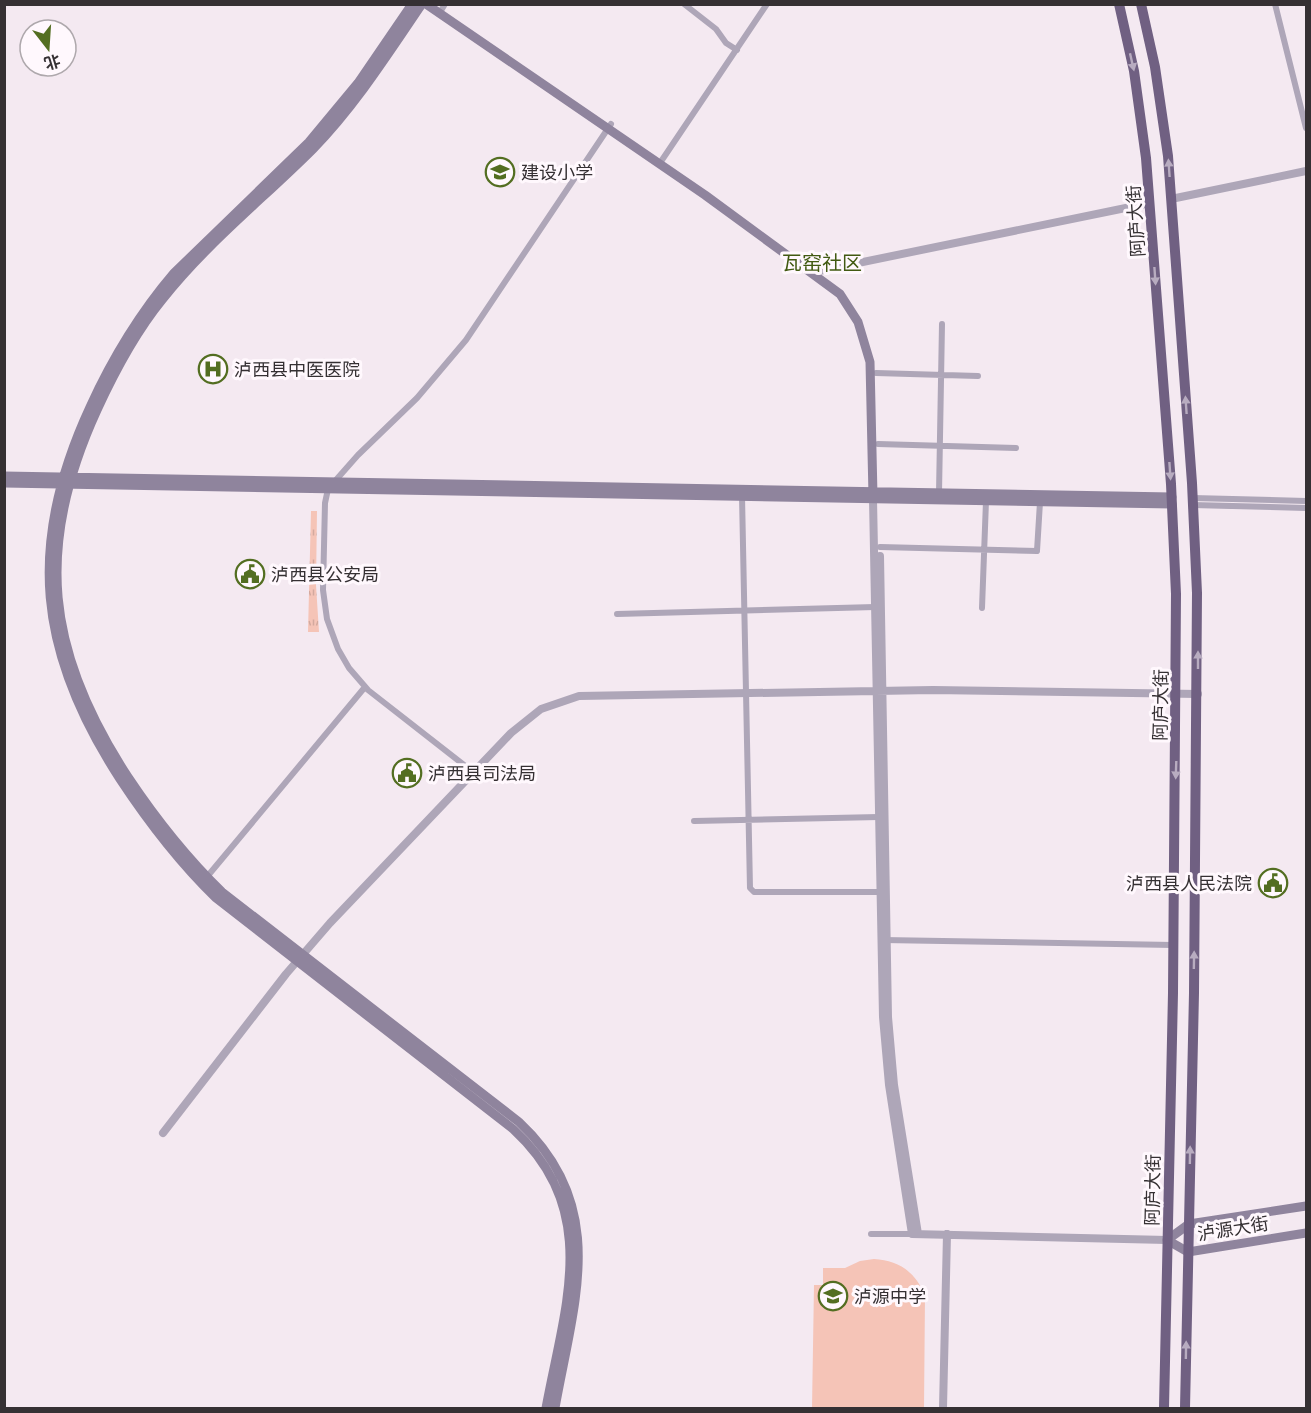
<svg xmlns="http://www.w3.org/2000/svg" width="1311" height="1413" font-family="Manrope,'Noto Sans SC',sans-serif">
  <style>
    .grass { fill: url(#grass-tufts) }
    .green { fill: #f5c4b7 }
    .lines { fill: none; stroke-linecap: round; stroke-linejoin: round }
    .minor { stroke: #aea6b8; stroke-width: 6 }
    .tertiary { stroke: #aea6b8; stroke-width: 8 }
    .secondary { stroke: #8f849d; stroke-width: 9 }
    .trunk { stroke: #706082; stroke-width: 10 }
    .oneway { fill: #b8acc0 }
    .labels { text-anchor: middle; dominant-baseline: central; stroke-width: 6; stroke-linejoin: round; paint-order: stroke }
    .poi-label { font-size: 18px; fill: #353033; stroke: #fff8fd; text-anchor: start }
    .street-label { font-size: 18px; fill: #353033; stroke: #fff8fd }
    .neighbourhood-label { font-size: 20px; fill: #425a12; stroke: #fff8fd }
  </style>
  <defs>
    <pattern id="grass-tufts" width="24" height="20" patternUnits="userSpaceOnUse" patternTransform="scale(1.5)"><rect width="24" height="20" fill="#f5c4b7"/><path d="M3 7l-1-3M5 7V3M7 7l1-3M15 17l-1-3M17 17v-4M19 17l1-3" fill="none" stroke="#d3a99e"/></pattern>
  </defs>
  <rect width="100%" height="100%" fill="#f4e9f1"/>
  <path class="grass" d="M311 511H317L316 585 319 632H308Z"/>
  <path class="green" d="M874 1259C898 1260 916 1272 925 1296L924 1408H812L814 1285H823V1268H845L860 1261Z"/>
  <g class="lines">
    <path class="minor" d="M684 4 716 29 726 43 737 50
      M1275 4 1306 128
      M442 9 445 4
      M662 160 767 4
      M876 373 978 376
      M878 444 1016 448
      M939 493 942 324
      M742 496 750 888 754 892H880
      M1193 498 1306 501
      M1193 505 1306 508
      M880 547 1037 551 1040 502
      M982 608 986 501
      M617 614 875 607
      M473 772 368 690 349 668 338 649 327 619 323 590 325 503 328 489 358 455 417 398 466 340 611 124
      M694 821 879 817
      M206 878 365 687
      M883 940 1173 945
      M871 1234H912"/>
    <path class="tertiary" d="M1171 199 1306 171
      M819 271 1150 203
      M873 499 883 1017 889 1085 912 1234 1167 1240
      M880 556 888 1017 894 1085 918 1234
      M163 1133 286 974 330 923 511 733 541 709 579 696 933 690 1198 694
      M943 1408 947 1234"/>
    <path class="secondary" d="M412 4 358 83 309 142 174 273C139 314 112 359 90 407 26 545 38 653 120 779 149 823 179 862 216 898L513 1129C602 1211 565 1305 546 1408
      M422 4C388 54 355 106 313 149 263 199 206 244 162 300 135 333 115 371 97 410 34 547 46 652 128 777 156 819 186 857 222 892L519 1122C610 1207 574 1301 555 1408
      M426 4 705 195 840 294 858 322 870 362 873 496
      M4 476 1172 497
      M4 483 1172 504
      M1306 1206 1189 1224 1167 1240 1188 1252 1306 1233"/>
    <path class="trunk" d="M1119 4 1134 71 1146 158 1171 484 1176 594 1173 993 1164 1408
      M1141 4 1155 67 1168 156 1192 483 1197 593 1194 993 1185 1408"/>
  </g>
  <defs><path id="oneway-solid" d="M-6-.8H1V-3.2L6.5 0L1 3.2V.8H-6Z" transform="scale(1.5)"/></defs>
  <g class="oneway">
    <use href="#oneway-solid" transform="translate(1132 62) rotate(77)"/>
    <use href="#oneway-solid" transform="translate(1169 168) rotate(-94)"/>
    <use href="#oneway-solid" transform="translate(1155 276) rotate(86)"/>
    <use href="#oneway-solid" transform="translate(1186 405) rotate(-94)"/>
    <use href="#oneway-solid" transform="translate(1170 471) rotate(86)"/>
    <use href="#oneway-solid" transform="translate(1198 660) rotate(-90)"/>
    <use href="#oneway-solid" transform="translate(1176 770) rotate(92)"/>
    <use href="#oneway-solid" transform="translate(1194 960) rotate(-89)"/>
    <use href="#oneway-solid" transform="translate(1190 1155) rotate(-89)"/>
    <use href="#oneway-solid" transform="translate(1186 1350) rotate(-89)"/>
  </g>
  <defs>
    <g id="school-ring" transform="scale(1.5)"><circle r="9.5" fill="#fff8fd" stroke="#536e21" stroke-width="1.5"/><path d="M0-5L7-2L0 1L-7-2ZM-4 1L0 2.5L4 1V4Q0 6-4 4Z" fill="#536e21"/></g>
    <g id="hospital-ring" transform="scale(1.5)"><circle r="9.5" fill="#fff8fd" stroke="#536e21" stroke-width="1.5"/><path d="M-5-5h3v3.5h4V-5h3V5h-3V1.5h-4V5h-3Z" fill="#536e21"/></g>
    <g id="civic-ring" transform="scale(1.5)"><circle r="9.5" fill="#fff8fd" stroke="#536e21" stroke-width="1.5"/><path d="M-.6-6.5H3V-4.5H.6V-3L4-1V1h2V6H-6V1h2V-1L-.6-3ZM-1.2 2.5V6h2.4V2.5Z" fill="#536e21"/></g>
  </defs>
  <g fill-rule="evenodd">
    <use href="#school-ring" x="500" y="172"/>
    <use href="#hospital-ring" x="213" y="369"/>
    <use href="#civic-ring" x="250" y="574"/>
    <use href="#civic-ring" x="407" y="773"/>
    <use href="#civic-ring" x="1273" y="883"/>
    <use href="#school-ring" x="833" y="1296"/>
  </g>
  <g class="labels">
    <g class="poi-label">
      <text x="521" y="172">建设小学</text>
      <text x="234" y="369">泸西县中医医院</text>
      <text x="271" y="574">泸西县公安局</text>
      <text x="428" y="773">泸西县司法局</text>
      <text x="1252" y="883" text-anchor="end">泸西县人民法院</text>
      <text x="854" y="1296">泸源中学</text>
    </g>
    <g class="street-label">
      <text transform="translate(1135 221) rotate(-94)">阿庐大街</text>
      <text transform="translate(1160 705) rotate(-89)">阿庐大街</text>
      <text transform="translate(1152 1190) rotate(-89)">阿庐大街</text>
      <text transform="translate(1233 1228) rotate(-9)">泸源大街</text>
    </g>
    <g class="neighbourhood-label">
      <text x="822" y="262">瓦窑社区</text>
    </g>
  </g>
  <rect width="1311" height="1413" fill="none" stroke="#353033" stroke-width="12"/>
  <g transform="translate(48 48) rotate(163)"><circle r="28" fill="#fff8fd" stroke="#aea8ac" stroke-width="1.5"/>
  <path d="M0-4.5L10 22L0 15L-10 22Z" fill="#536e21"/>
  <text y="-9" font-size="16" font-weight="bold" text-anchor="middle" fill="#353033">北</text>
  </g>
</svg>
